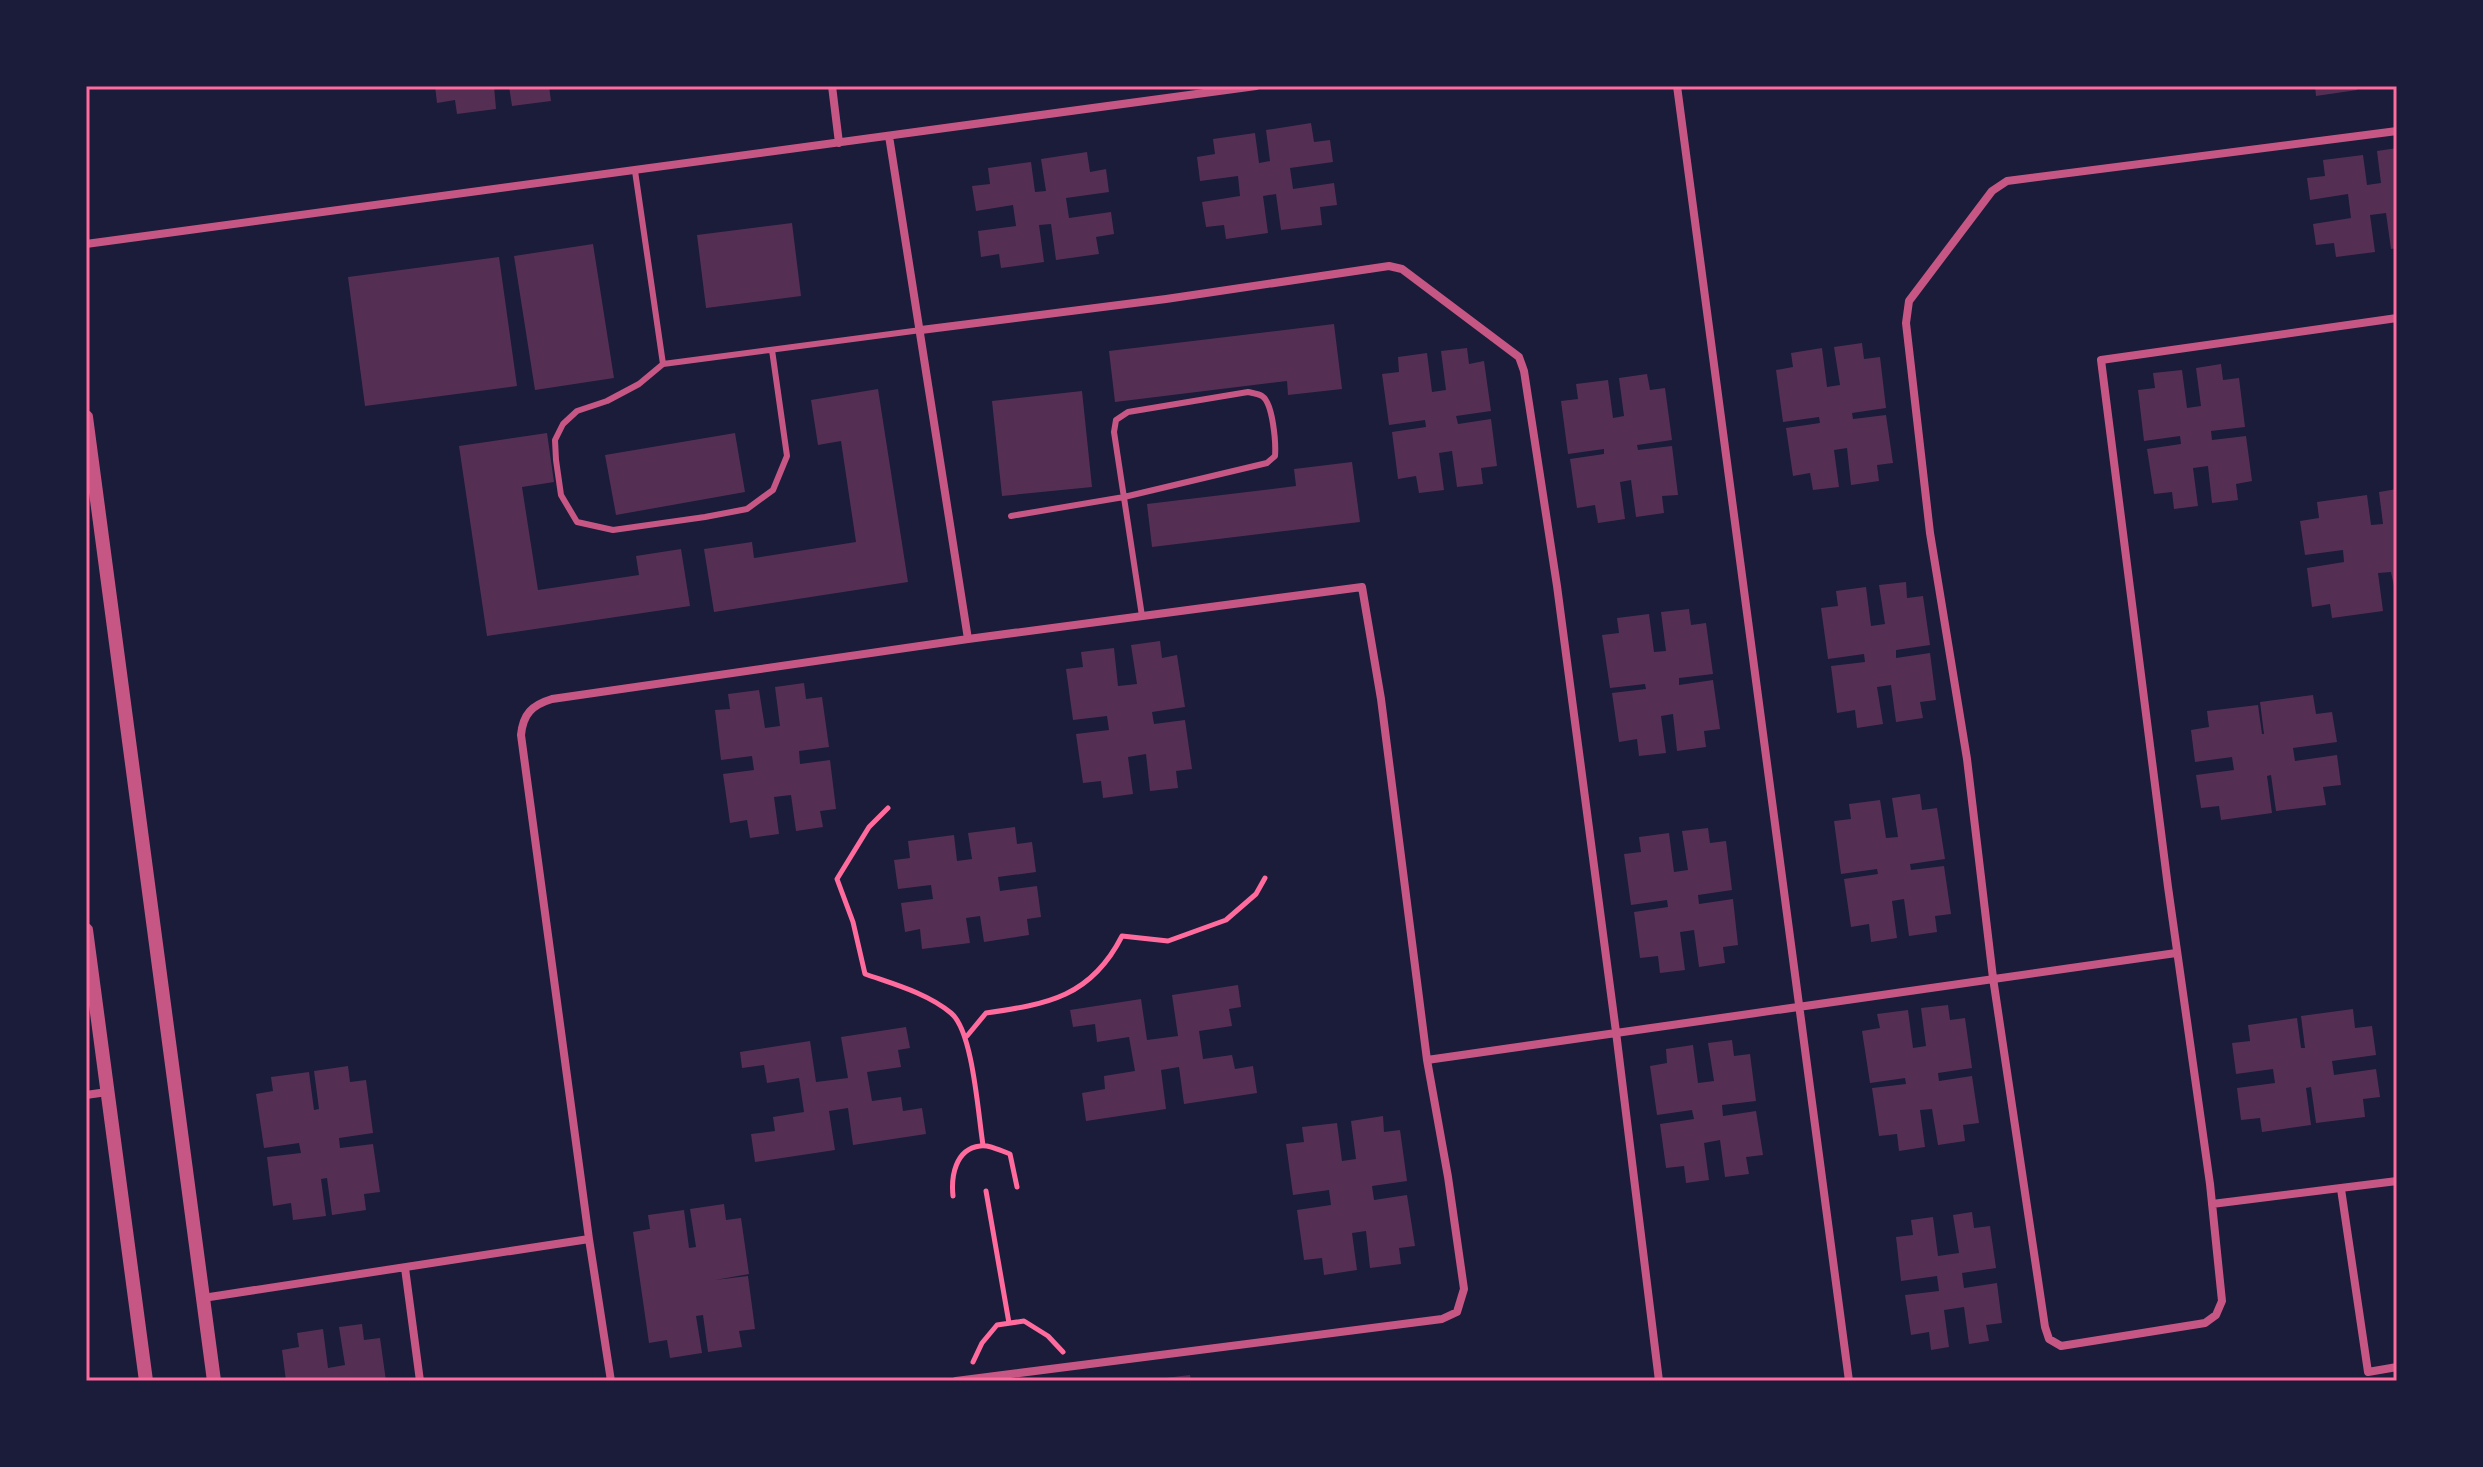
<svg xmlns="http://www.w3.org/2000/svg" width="2483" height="1467" font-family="Rubik,sans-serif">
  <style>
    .building { fill: #542f53 }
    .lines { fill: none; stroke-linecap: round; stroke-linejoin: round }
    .path { stroke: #ff6b9d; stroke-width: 5 }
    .service { stroke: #c65784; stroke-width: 6 }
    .minor { stroke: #c65784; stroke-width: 8 }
    .tertiary { stroke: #c65784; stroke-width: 14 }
    .neatline { fill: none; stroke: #ff6b9d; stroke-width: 3 }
  </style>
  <rect width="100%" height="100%" fill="#1b1b3a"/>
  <path class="building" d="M435 86H494L496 109 457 114 455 100 437 103Z
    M509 86H549L551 101 512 106Z
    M2315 86H2357V90L2316 96Z
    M1311 123 1314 142 1330 140 1333 162 1290 168 1293 189 1334 183 1337 205 1320 207 1322 225 1281 230 1276 194 1263 196 1268 233 1226 239 1224 225 1206 227 1202 202 1240 196 1238 176 1200 181 1197 157 1215 154 1213 139 1255 133 1259 163 1270 161 1266 130Z
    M2397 148V248L2391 249 2386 213 2370 215 2375 252 2336 257 2334 243 2316 245 2313 224 2351 218 2348 194 2310 200 2307 178 2325 176 2323 160 2363 155 2367 185 2381 183 2377 151Z
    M1087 152 1090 172 1106 169 1109 192 1066 198 1069 218 1111 212 1114 234 1096 237 1099 254 1056 260 1051 224 1039 225 1044 262 1001 268 999 254 981 257 978 231 1016 226 1013 205 976 211 972 186 990 184 988 168 1031 162 1035 192 1046 191 1041 159Z
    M792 223 801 296 706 308 697 235Z
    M593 244 614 378 535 390 514 256Z
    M499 257 517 386 365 406 348 277Z
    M1334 324 1342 389 1288 395 1287 381 1115 402 1109 351Z
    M1862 343 1864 359 1880 357 1886 408 1852 413 1853 419 1886 415 1893 463 1877 465 1879 481 1851 485 1847 448 1834 450 1839 487 1813 490 1810 473 1793 476 1786 428 1820 423 1819 417 1783 422 1776 370 1793 367 1791 353 1822 348 1827 387 1840 385 1834 347Z
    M1467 348 1469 364 1484 361 1491 411 1456 416 1458 424 1491 419 1497 466 1481 468 1483 484 1457 487 1452 451 1439 453 1444 490 1419 493 1416 476 1398 479 1392 432 1426 427 1425 420 1389 425 1382 374 1399 372 1398 357 1427 353 1432 392 1446 390 1441 351Z
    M2221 364 2223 380 2239 378 2245 427 2211 431 2212 440 2246 436 2252 481 2236 484 2238 500 2212 503 2208 466 2193 468 2198 506 2174 509 2172 492 2154 494 2147 449 2181 444 2180 436 2144 441 2138 390 2155 388 2153 373 2182 370 2187 408 2201 406 2196 368Z
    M1647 374 1650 390 1665 388 1672 440 1637 445 1638 450 1672 446 1678 495 1662 496 1664 513 1636 517 1631 480 1620 482 1625 519 1598 523 1595 505 1577 508 1570 459 1604 454V449L1568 454 1561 401 1578 399 1576 384 1608 380 1613 418 1624 416 1619 378Z
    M878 389 908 582 714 612 704 549 752 542 754 558 856 542 841 441 818 445 811 400Z
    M1082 391 1092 487 1002 496 992 401Z
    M547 433 554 482 522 487 538 590 639 575 636 556 681 549 690 606 487 636 459 446Z
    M735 433 745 492 616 515 605 455Z
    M1352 462 1360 522 1152 547 1147 504 1296 486 1294 469Z
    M2397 489V601L2391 572 2378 573 2383 611 2332 618 2330 604 2312 607 2307 568 2344 562 2343 550 2305 555 2300 521 2319 518 2317 502 2367 495 2371 525 2383 524 2379 492Z
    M1906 582 1907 598 1923 596 1930 645 1896 650V658L1930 653 1936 700 1920 702 1923 718 1896 722 1891 685 1877 687 1883 724 1857 728 1855 710 1837 713 1831 666 1865 662 1864 654 1828 659 1821 608 1838 606 1836 591 1866 587 1871 626 1885 624 1879 585Z
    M1689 609 1691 625 1706 623 1713 674 1679 678V685L1713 680 1720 729 1704 731 1706 747 1677 751 1673 714 1661 716 1666 753 1639 756 1637 739 1619 742 1612 693 1646 689 1645 684 1610 688 1602 635 1619 633 1617 618 1649 614 1654 652 1666 651 1661 612Z
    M1160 641 1162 658 1177 655 1185 707 1152 712 1154 724 1185 720 1192 769 1176 771 1178 788 1150 791 1146 754 1128 757 1133 794 1103 798 1101 781 1083 783 1076 734 1109 730 1107 716 1073 720 1066 669 1083 667 1081 652 1114 648 1118 686 1137 684 1131 645Z
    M804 683 806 699 822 697 829 747 799 751 800 764 830 760 836 809 820 811 823 827 796 831 791 795 774 797 779 834 750 838 747 820 730 823 723 774 754 770 752 756 721 760 715 710 730 709 728 694 759 690 765 728 780 726 775 687Z
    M2313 695 2316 714 2332 712 2337 742 2293 748 2295 761 2337 755 2341 785 2323 787 2326 805 2276 811 2271 775 2267 776 2272 813 2221 820 2219 806 2201 808 2196 775 2234 770 2232 757 2195 762 2191 730 2209 727 2207 711 2258 705 2262 734H2264L2260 702Z
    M1920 794 1922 810 1937 808 1945 859 1910 864 1911 870 1944 866 1951 914 1935 916 1937 932 1909 936 1904 899 1892 901 1897 938 1871 942 1869 924 1851 927 1844 879 1878 874 1877 869 1841 874 1834 821 1851 819 1849 804 1880 800 1886 838 1898 837 1892 798Z
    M1015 827 1017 844 1032 842 1036 872 998 877 1000 891 1037 886 1041 917 1027 919 1029 935 984 942 980 916 966 918 970 943 922 949 920 929 905 932 901 903 933 899 931 885 898 889 894 860 910 858 908 841 954 835 957 861 972 859 968 833Z
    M1708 828 1710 843 1726 841 1732 890 1698 895 1699 904 1733 899 1738 945 1723 947 1725 963 1699 967 1694 930 1680 932 1685 970 1660 973 1658 956 1640 958 1634 912 1668 907 1667 900 1631 905 1624 854 1641 852 1639 837 1669 833 1674 872 1688 870 1682 831Z
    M1238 985 1241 1007 1229 1009 1232 1026 1199 1031 1203 1059 1232 1055 1235 1069 1253 1066 1257 1093 1184 1104 1179 1067 1161 1070 1166 1109 1086 1121 1082 1093 1105 1089 1104 1076 1135 1071 1129 1037 1097 1042 1095 1024 1073 1027 1070 1010 1141 999 1147 1040 1178 1036 1172 995Z
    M1948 1005 1950 1020 1965 1018 1972 1068 1938 1073 1939 1081 1972 1076 1979 1123 1963 1125 1965 1141 1938 1145 1932 1109 1920 1110 1925 1147 1899 1151 1897 1134 1879 1136 1872 1088 1906 1084 1905 1078 1870 1083 1862 1031 1880 1028 1877 1014 1908 1010 1913 1048 1926 1046 1921 1008Z
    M2353 1009 2355 1028 2372 1026 2376 1055 2332 1061 2334 1075 2376 1069 2380 1097 2363 1099 2365 1117 2316 1123 2311 1087 2306 1088 2311 1125 2262 1132 2260 1118 2241 1120 2237 1088 2275 1083 2273 1069 2236 1074 2232 1043 2250 1041 2248 1025 2297 1018 2301 1048H2305L2301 1016Z
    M906 1027 910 1048 898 1050 901 1067 867 1072 872 1101 901 1097 903 1111 922 1108 926 1134 853 1145 848 1108 829 1111 835 1150 755 1162 751 1134 775 1131 773 1117 804 1112 799 1078 767 1083 764 1065 742 1068 740 1052 810 1041 816 1082 848 1078 841 1037Z
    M1732 1040 1734 1056 1750 1054 1756 1101 1722 1105 1723 1116 1756 1111 1763 1155 1746 1157 1749 1174 1725 1177 1720 1140 1704 1143 1709 1180 1686 1183 1684 1166 1666 1168 1660 1124 1694 1119 1692 1110 1657 1115 1650 1066 1667 1063 1666 1049 1693 1045 1698 1083 1714 1081 1708 1043Z
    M348 1066 350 1082 366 1080 373 1133 339 1138 340 1148 373 1144 380 1192 364 1194 366 1210 332 1215 327 1178 321 1179 326 1216 293 1220 291 1203 273 1206 267 1157 301 1153 299 1143 264 1148 256 1094 273 1091 271 1077 309 1072 314 1110 319 1109 314 1071Z
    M1383 1116 1384 1132 1400 1130 1407 1181 1372 1186 1374 1200 1407 1195 1415 1246 1399 1248 1401 1264 1370 1268 1366 1231 1352 1233 1357 1270 1324 1275 1322 1258 1304 1260 1297 1210 1331 1205 1329 1190 1293 1195 1286 1144 1304 1142 1302 1127 1337 1123 1342 1161 1356 1159 1351 1121Z
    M724 1204 726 1220 741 1218 749 1274 715 1280 748 1276 755 1329 739 1331 742 1347 708 1352 703 1315 696 1316 702 1353 670 1358 667 1340 649 1343 633 1232 650 1229 648 1215 684 1210 689 1248 696 1247 690 1209Z
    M1972 1212 1974 1228 1990 1226 1996 1268 1962 1273 1964 1288 1997 1283 2002 1323 1986 1325 1989 1341 1969 1344 1964 1307 1944 1310 1949 1347 1931 1350 1929 1332 1911 1335 1905 1295 1939 1291 1937 1276 1901 1281 1896 1237 1913 1235 1911 1220 1933 1217 1938 1256 1959 1253 1953 1215Z
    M362 1324 364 1340 380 1338 386 1381H286L282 1350 299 1347 297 1333 323 1329 328 1368 345 1365 339 1327Z
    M1190 1375 1191 1381H1157V1379Z"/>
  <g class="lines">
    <path class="path" d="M888 808 869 827 837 879 853 922 865 974C893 984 927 993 951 1013 973 1031 978 1114 983 1145
      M967 1036 986 1013C1048 1004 1091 997 1122 936L1168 941 1226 920 1256 894 1265 878
      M986 1191 1009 1323
      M953 1196C951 1177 955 1149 980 1146 989 1144 1001 1151 1010 1154L1017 1187
      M973 1362 982 1343 997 1325 1024 1321 1048 1336 1063 1352"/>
    <path class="service" d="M635 171 663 364
      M772 350 787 456 773 490 747 509 705 517 613 530 577 522 561 495 556 460 555 440 563 424 577 411 607 401 639 384 663 364 921 330
      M1011 516 1124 497 1267 463 1275 456C1276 443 1273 403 1262 396 1259 394 1252 393 1248 392L1128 412 1116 420 1114 432 1142 616"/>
    <path class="minor" d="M832 86 839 143
      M1677 86 1849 1381
      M2397 131 2007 181 1992 191 1909 301 1906 323 1930 533 1967 759 1993 978 2045 1327 2049 1339 2061 1346 2205 1323 2216 1315 2222 1301 2210 1184 2168 887 2101 360 2397 318
      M889 136 968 639
      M86 244 1256 86
      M921 330 1166 299 1389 266 1402 269 1519 357 1524 371 1557 586 1616 1032 1659 1381
      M1427 1060 2176 953
      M86 1095 107 1092
      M2341 1189 2368 1372 2397 1367
      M2212 1204 2397 1181
      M405 1268 420 1381
      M203 1298 589 1239
      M611 1381 589 1239 521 735C523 714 532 705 552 699L968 639 1362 587 1381 699 1427 1060 1448 1177 1464 1289 1457 1312 1442 1319 956 1381"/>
    <path class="tertiary" d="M86 417 214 1381
      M86 930 146 1381"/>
  </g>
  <rect width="2483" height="1467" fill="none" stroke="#1b1b3a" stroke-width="176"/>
  <rect x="88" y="88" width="2307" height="1291" class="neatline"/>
</svg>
